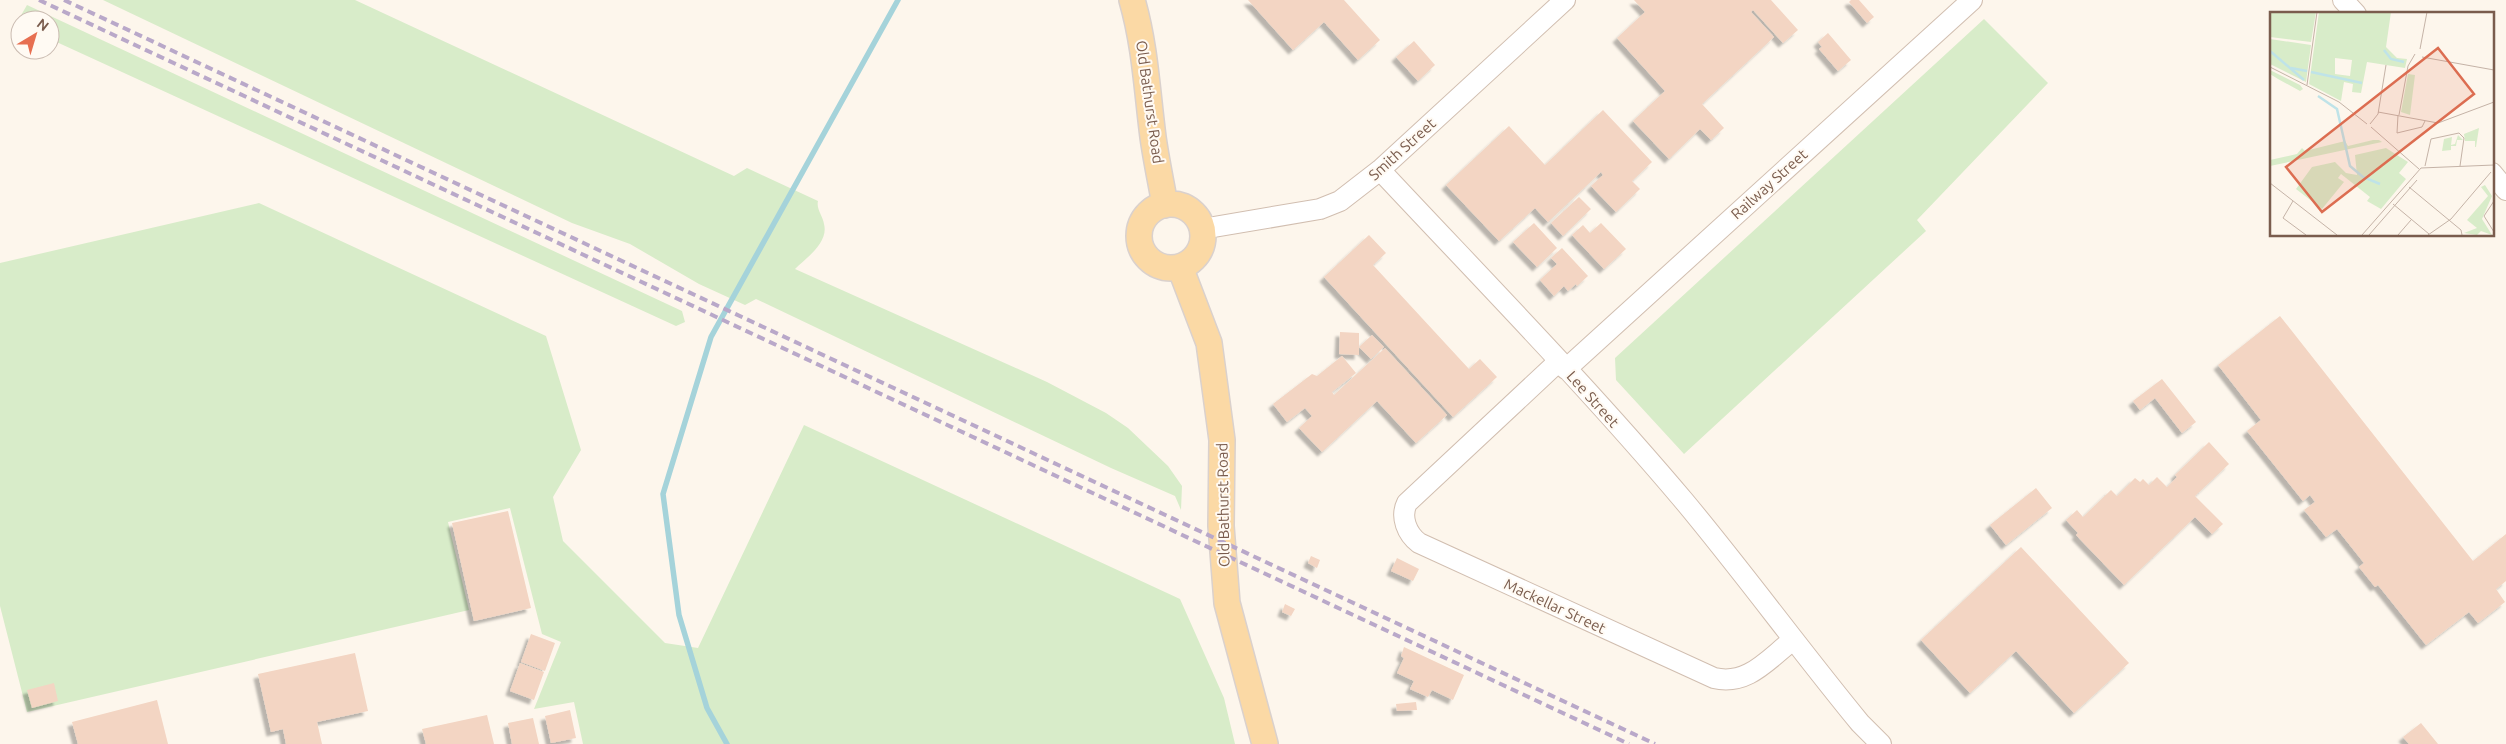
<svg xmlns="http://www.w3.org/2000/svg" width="2506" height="744" font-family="Ubuntu,sans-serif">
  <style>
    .green { fill: #d8ecc9 }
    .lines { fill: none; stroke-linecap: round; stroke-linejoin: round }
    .stream { stroke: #a5d3da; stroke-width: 5.5 }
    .building { fill: #f3d5c3; filter: url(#shadow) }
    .minor-casing { stroke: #d1beb0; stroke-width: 22 }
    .major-casing { stroke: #dad1cd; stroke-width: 28 }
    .minor { stroke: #fff; stroke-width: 20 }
    .major { stroke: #fbd9a5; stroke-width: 25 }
    .rail { stroke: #b9a8c9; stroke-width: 4; stroke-dasharray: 8 5; stroke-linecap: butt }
    .labels { text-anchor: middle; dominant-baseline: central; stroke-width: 4; stroke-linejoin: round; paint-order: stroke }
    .street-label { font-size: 15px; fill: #7a5c4d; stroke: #fffaf3 }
    .inset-river { fill: none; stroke: #bfe3e8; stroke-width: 2.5 }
    .inset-road { fill: none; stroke: #c5b3a7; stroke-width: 1 }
    .view { fill: #dc6d51; fill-opacity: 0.15; stroke: #dc6d51; stroke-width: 2.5 }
    .inset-edge { fill: none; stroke: #7a5c4d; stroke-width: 2.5 }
  </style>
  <defs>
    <filter id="shadow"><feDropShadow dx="-4.5" dy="4.5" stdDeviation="1" flood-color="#0004"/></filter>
  </defs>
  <rect width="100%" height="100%" fill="#fdf6ec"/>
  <path class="green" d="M103 0H355L734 176 747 168 818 201C816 209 823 216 824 224 829 243 806 258 795 269L1047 382 1106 413 1128 428 1168 466 1182 486 1181 510 1175 496 1111 468 756 299 745 305 699 284 630 244 572 223Z
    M27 5 682 311 685 322 676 326 50 39V20H20V26L16 24Z
    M1984 19 2048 83 1917 220 1926 231 1684 454 1616 380 1615 358Z
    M259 203 546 336 581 450 553 497 563 541 665 643 698 648 804 425 1180 599 1224 698 1235 744H583L574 702 534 709 561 642 542 634 510 508 448 522 469 610 27 712 0 606V263Z"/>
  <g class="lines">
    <path class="stream" d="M727 744 707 708 679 615 663 494 711 337 898 0"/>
  </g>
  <path class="building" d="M1248 0H1344L1380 40 1358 60 1324 22 1293 50Z
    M1634 0H1771L1798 30 1783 43 1753 10 1751 12 1774 37 1702 104 1724 128 1711 140 1700 129 1669 159 1633 121 1665 91 1617 38 1645 12Z
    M1851 0H1859L1874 17 1867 23 1849 2Z
    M1828 33 1851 60 1838 71 1819 49 1822 47 1818 42Z
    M1414 41 1435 65 1418 81 1396 57Z
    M1603 110 1652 162 1632 181 1640 189 1616 212 1591 186 1603 175 1601 172 1548 222 1535 208 1499 241 1446 185 1509 126 1545 165Z
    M1579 197 1591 209 1563 236 1551 223Z
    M1534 223 1557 248 1537 267 1513 242Z
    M1601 223 1626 249 1604 269 1572 235 1583 225 1590 233Z
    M1369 235 1386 253 1373 265 1469 369 1480 359 1497 377 1453 417 1324 277Z
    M1562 248 1588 276 1577 286 1576 284 1568 291 1564 286 1554 296 1540 280 1557 264 1551 258Z
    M2280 316 2473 561 2506 534V581L2496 589 2505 602 2478 623 2469 612 2426 645 2378 585 2375 587 2359 567 2364 563 2337 529 2326 537 2304 510 2315 502 2310 495 2303 501 2247 431 2261 420 2218 365Z
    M1340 332 1359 333V355L1339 354Z
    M1372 335 1384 347 1371 359 1359 347Z
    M1385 348 1447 415 1416 443 1377 401 1322 452 1299 428 1312 416 1305 408 1287 422 1273 404 1312 374 1317 376 1342 356 1356 373 1332 392 1334 395Z
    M2162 379 2196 422 2182 433 2155 398 2140 410 2133 401Z
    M2209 442 2229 464 2195 496 2223 524 2212 534 2195 517 2124 585 2076 535 2078 533 2066 520 2077 510 2083 517 2111 490 2117 496 2135 478 2140 482 2143 479 2149 485 2157 477 2167 487 2177 477 2175 475Z
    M2036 488 2052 508 2006 545 1990 525Z
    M508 511 531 608 474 621 452 523Z
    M2021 547 2129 663 2074 713 2016 651 1970 693 1921 640Z
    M1311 556 1320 560 1317 568 1308 563Z
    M1397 558 1419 569 1413 581 1391 571Z
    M1285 604 1295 609 1291 616 1282 612Z
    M531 634 555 643 545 671 521 662Z
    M1404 647 1464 675 1453 700 1432 690 1428 697 1410 689 1414 681 1397 673 1404 658 1401 656Z
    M355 653 368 711 317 722 322 744H286L283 729 271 732 258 674Z
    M520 663 544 672 534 700 510 691Z
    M54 683 58 701 32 708 27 690Z
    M157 700 168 744H78L72 722Z
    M1416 702 1417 710 1397 711 1396 704Z
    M570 710 576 738 551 743 545 716Z
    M487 715 494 744H426L422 729Z
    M533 718 539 744H512L508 723Z
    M2421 723 2438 744H2409L2403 737Z"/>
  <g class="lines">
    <g class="minor-casing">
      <path id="minor" d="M2343 0 2356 14
        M1380 170C1482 279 1587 386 1684 501 1744 573 1800 650 1860 723L1881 744
        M2492 173 2506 190
        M1202 229 1320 209 1340 201 1380 170 1565 0
        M1559 361 1407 503C1400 517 1407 534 1419 543L1714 678C1748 686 1768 659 1793 640
        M1566 369 1972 0"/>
    </g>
    <g class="major-casing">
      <path id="major" d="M1132 0C1145 45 1147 90 1153 137 1156 159 1161 182 1165 205
        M1139 236a32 32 0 1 1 64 0a32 32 0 1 1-64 0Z
        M1180 267 1209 343 1222 440 1221 526 1227 603 1265 744"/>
    </g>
    <use href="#minor" class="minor"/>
    <use href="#major" class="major"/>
    <path class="rail" d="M39 0 1629 744
      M64 0 1655 744"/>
  </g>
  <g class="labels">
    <g class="street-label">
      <text transform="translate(1150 102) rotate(82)">Old Bathurst Road</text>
      <text transform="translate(1402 149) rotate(-42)">Smith Street</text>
      <text transform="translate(1769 184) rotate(-42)">Railway Street</text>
      <text transform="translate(1593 399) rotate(48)">Lee Street</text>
      <text transform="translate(1223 505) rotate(-91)">Old Bathurst Road</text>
      <text transform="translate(1555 606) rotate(25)">Mackellar Street</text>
    </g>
  </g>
  <g transform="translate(2270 12)">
    <rect width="224" height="224" fill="#fdf6ec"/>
    <path d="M0 0H46L41 30 0 25ZM49 0H121L116 35 127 46 137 47 135 56 97 50 91 81 82 80 83 72 74 70 71 89 39 72ZM65 46 82 48 80 64 65 62ZM0 27 41 33 36 70 0 52ZM0 58 30 73 33 77 30 79 8 67 0 62ZM138 62 145 63 140 103 131 100ZM209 116 206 135H205V129H195L194 122ZM188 123 193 128H187L186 134H181V138L172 139 174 127 182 125 181 133 185 132ZM103 128H109L112 130 0 154V148L27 142 32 136 35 139 75 129 78 134ZM116 136 138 150 129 161 136 167 111 197 97 189 100 185 71 162 68 166 74 170 52 197 26 177 42 155 65 150 76 161 87 163 85 143ZM215 173 222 184 212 207 222 223 211 219 207 223 194 221 207 216 197 208 218 184 211 175Z" fill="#d8ecc9" fill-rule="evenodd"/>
    <path class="inset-river" d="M114 38 121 47 134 50M0 39 34 68M21 56 37 59M41 60 92 71M48 84 67 97 80 154 93 165 110 172"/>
    <path class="inset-road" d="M150 37 157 0M152 45 224 58M0 55 69 90 97 112M37 73 47 0M108 100 168 111 224 90M128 103 127 121 152 115 155 109M129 103 138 54 145 42M100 112 108 102 116 53M101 115 149 157M155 154 161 127 189 121 194 126 190 154M0 171 67 223M139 175 191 218 192 223M23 189 13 206 36 223M224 189 214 204 224 220M123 192 159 222M92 223 151 156 224 153M99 223 147 168M128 223 141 208M158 223 181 207 221 160"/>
    <path class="view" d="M168 36 204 82 52 200 16 155Z"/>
    <rect width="224" height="224" class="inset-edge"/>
  </g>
  <g transform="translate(35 35) rotate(38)"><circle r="24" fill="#fffaf3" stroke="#cabbb1"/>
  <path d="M0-4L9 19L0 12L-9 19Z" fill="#e76f51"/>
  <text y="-8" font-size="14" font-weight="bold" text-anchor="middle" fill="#7a5c4d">N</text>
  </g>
</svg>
